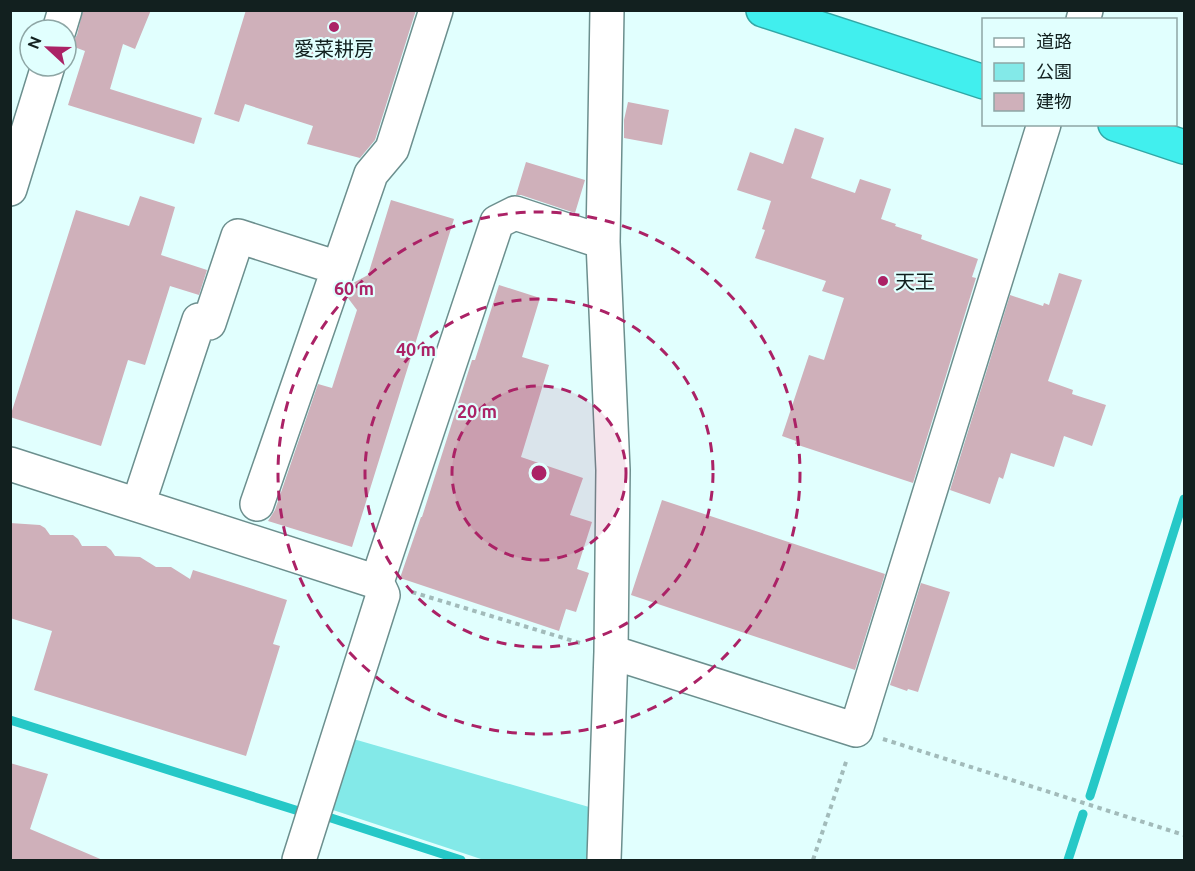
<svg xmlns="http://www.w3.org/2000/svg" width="1195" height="871" font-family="Ubuntu,'Noto Sans JP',sans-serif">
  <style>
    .green { fill: #83e9e8 }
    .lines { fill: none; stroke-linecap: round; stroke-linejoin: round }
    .stream { stroke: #26c8c7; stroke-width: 9 }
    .building { fill: #cfb0ba }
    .minor-casing { stroke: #6c8f8e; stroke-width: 36 }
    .highway-casing { stroke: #31a7a6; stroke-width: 36 }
    .path { stroke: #a2bbba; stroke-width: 4; stroke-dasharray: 4.5 4.5; stroke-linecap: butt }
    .minor { stroke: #fff; stroke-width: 33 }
    .highway { stroke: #41efee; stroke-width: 33 }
    .ring { fill: none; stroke: #ab2266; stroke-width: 3; stroke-dasharray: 10 8 }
    .poi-dot { fill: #ab2266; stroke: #e1fffe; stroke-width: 2 }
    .labels { text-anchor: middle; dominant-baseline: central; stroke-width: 4.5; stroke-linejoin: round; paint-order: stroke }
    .poi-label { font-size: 20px; fill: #12201f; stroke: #e1fffe }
    .centre { fill: #ab2266; stroke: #e1fffe; stroke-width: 3 }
    .ring-label { font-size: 18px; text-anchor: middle; font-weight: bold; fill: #ab2266; stroke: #e1fffe; stroke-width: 4.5; stroke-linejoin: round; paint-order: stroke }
  </style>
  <rect width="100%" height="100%" fill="#e1fffe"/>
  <path class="green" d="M350 738 589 807 588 860H484L327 808Z"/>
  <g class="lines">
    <path class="stream" d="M10 720 305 813
      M1090 796 1184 499
      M328 817 461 860
      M1068 860 1083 814"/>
  </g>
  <path class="building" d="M83 10H151L135 49 123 44 110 89 202 118 194 144 68 105 85 51 69 45 72 43 77 35Z
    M246 10H416L375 140 360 158 307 144 313 126 245 104 239 122 214 114Z
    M628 102 669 110 662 145 624 138V120Z
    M795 128 824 138 811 178 855 193 860 179 891 189 881 219 896 224 895 226 922 235 921 239 978 259 972 277 976 278 913 483 795 444 796 441 782 436 809 355 824 360 844 298 822 291 826 281 755 258 765 230 762 229 771 201 737 190 750 152 783 164Z
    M526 162 585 180 575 213 521 195H516Z
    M140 196 175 207 161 255 207 270 199 295 170 286 145 365 128 360 101 446 10 417 76 210 129 226Z
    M391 200 454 219 352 547 268 521 275 510 318 384 332 388 357 310 348 298 353 283 368 275Z
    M1059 273 1082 280 1048 381 1073 390 1072 394 1106 405 1092 446 1064 436 1054 467 1011 453 1003 479 999 477 990 504 950 490 1010 295 1043 306 1044 303 1049 305Z
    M499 285 540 298 522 357 549 365 521 457 583 478 570 515 592 522 577 569 589 573 576 612 566 609 559 631 400 578 421 517H422L472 360H475Z
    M662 500 885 574 855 670 631 595Z
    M10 523 40 525 45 528 50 535H73L78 539 82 546H106L111 550 115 556 140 557 156 567H171L190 579 193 570 287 600 273 644 280 646 246 756 34 690 52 631 10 618Z
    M921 583 950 592 918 692 908 689 907 691 890 685Z
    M10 763 48 774 30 829 105 861H10Z"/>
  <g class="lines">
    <g class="minor-casing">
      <path id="minor" d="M1083 20 1086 10
        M59 30 65 10
        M10 189 48 66
        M10 464 377 582
        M257 504 371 174 392 149 436 10
        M138 505 199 320 209 323 238 236 338 268
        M611 652 856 730 1044 124
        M299 860 383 595 377 582 497 222 515 213 603 242
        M604 860 611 652 613 470 603 242 607 10"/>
    </g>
    <g class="highway-casing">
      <path id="highway" d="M763 10 984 82
        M1115 124 1184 147"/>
    </g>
    <path class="path" d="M412 592 580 643
      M883 739 1184 835
      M813 860 847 759"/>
    <use href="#minor" class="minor"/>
    <use href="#highway" class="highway"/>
  </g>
  <circle cx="539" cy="473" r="87" fill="#ab2266" fill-opacity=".12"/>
  <g class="ring">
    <circle cx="539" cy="473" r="87"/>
    <circle cx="539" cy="473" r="174"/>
    <circle cx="539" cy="473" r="261"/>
  </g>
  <g class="poi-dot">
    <circle cx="334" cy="27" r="6"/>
    <circle cx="883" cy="281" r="6"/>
  </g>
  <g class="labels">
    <g class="poi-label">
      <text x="334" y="48">愛菜耕房</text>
      <text x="895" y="281" text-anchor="start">天王</text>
    </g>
  </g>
  <circle cx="539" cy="473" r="9" class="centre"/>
  <g class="ring-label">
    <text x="354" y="295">60 m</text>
    <text x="416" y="356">40 m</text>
    <text x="477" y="418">20 m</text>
  </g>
  <rect width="1195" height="871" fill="none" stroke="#12201f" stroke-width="24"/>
  <rect x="982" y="18" width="195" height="108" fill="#e1fffe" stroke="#8ea6a5" stroke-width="1.5"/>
  <rect x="994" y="38" width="30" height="9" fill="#ffffff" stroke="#8ea6a5" stroke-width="1.5"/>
  <text x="1036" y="48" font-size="18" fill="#12201f">道路</text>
  <rect x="994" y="63" width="30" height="18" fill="#83e9e8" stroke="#8ea6a5" stroke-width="1.5"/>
  <text x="1036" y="78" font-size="18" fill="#12201f">公園</text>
  <rect x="994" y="93" width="30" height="18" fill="#cfb0ba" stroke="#8ea6a5" stroke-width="1.5"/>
  <text x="1036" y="108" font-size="18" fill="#12201f">建物</text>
  <g transform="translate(48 48) rotate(292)"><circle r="28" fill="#e1fffe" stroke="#8ea6a5" stroke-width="1.5"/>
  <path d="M0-4.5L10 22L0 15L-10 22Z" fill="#ab2266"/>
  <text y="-9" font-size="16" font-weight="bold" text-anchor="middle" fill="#12201f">N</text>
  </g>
</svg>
